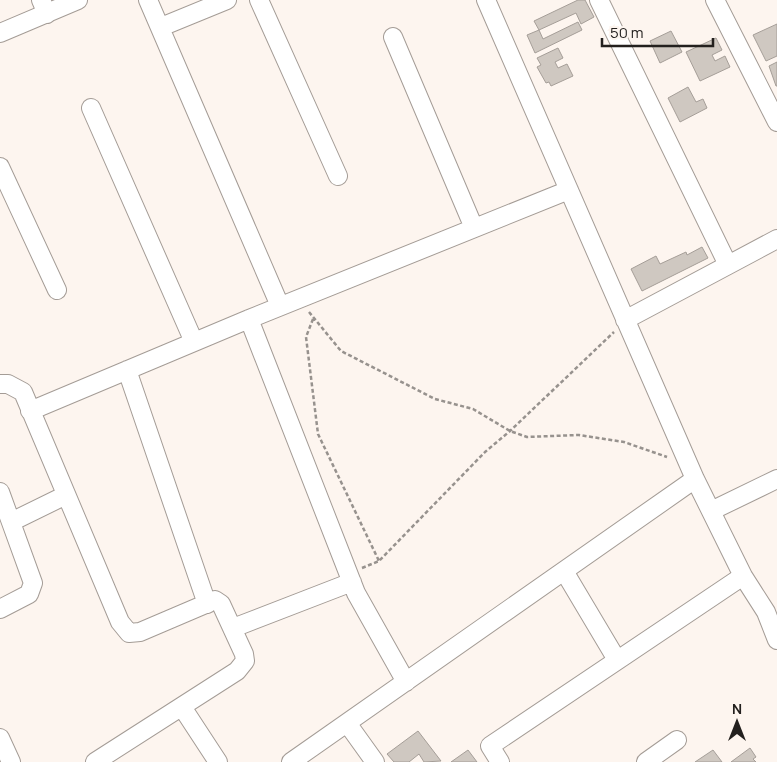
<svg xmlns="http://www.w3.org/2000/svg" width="777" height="762" font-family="Manrope,sans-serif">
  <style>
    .building { fill: #cfc8c1; stroke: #a59e98 }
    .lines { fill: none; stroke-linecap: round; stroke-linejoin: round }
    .minor-casing { stroke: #a49c96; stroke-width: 20 }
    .path { stroke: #97928e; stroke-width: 2.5; stroke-dasharray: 4 2.5; stroke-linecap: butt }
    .minor { stroke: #fff; stroke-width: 18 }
  </style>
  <rect width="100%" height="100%" fill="#fdf5ef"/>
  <path class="building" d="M578 0H585L594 17 581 24 576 13 539 30 534 21Z
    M578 22 582 30 535 53 527 35 539 30 543 39Z
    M777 24V56L766 61 753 35Z
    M671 31 682 52 660 63 650 41Z
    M716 38 722 50 712 55 715 61 725 56 730 67 700 81 686 52Z
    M558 48 563 58 555 62 558 68 567 64 573 76 551 86 549 82 546 83 537 67 541 65 537 58Z
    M777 62V86H776L769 66Z
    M688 87 696 102 703 99 707 108 680 122 668 98Z
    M702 247 708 258 642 291 631 269 656 256 660 264 686 252 687 255Z
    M418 731 441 761 424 762 419 754 409 762H394L387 754Z
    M750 748 756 757 753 759 756 762H731Z
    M468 750 477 762H451Z
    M713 750 722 762H695Z"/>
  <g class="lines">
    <g class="minor-casing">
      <path id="minor" d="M41 0 47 14
        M148 0 280 306
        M259 0 338 176
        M486 0 695 479 743 576 766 612 777 640
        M599 0 728 265
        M715 0 777 122
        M161 27 227 0
        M0 33 78 0
        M393 37 474 228
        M91 108 194 342
        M0 167 57 290
        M249 319 356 593 406 682
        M625 320 777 239
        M127 370 207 604
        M0 384H8L23 392 120 622 129 633 140 632 215 600 221 604 244 654 245 661 237 671 95 762
        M30 411 249 319 569 190
        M0 492 33 583 29 594 0 609
        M711 511 777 479
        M11 522 66 495
        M564 571 617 660
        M233 628 352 582
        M182 707 218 762
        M347 723 375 762
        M0 738 11 762
        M291 762 695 479
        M500 762 490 746 743 576
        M646 762 677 740"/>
    </g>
    <path class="path" d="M309 312 341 351 435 399 473 409 510 431 527 437 579 435 624 442 667 457
      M313 319 306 337 318 434 379 561
      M362 568 379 561 485 452 510 431 614 332"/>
    <use href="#minor" class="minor"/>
  </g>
  <g transform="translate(737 722)" stroke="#fdf5ef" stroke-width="4" paint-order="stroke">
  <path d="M0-4L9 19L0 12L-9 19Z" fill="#23201e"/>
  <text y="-8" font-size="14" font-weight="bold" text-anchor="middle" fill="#23201e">N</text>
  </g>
  <path d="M602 38v8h111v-8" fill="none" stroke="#23201e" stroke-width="2.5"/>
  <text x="610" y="38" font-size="15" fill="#23201e" stroke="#fdf5ef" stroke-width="4" paint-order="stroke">50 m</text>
</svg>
